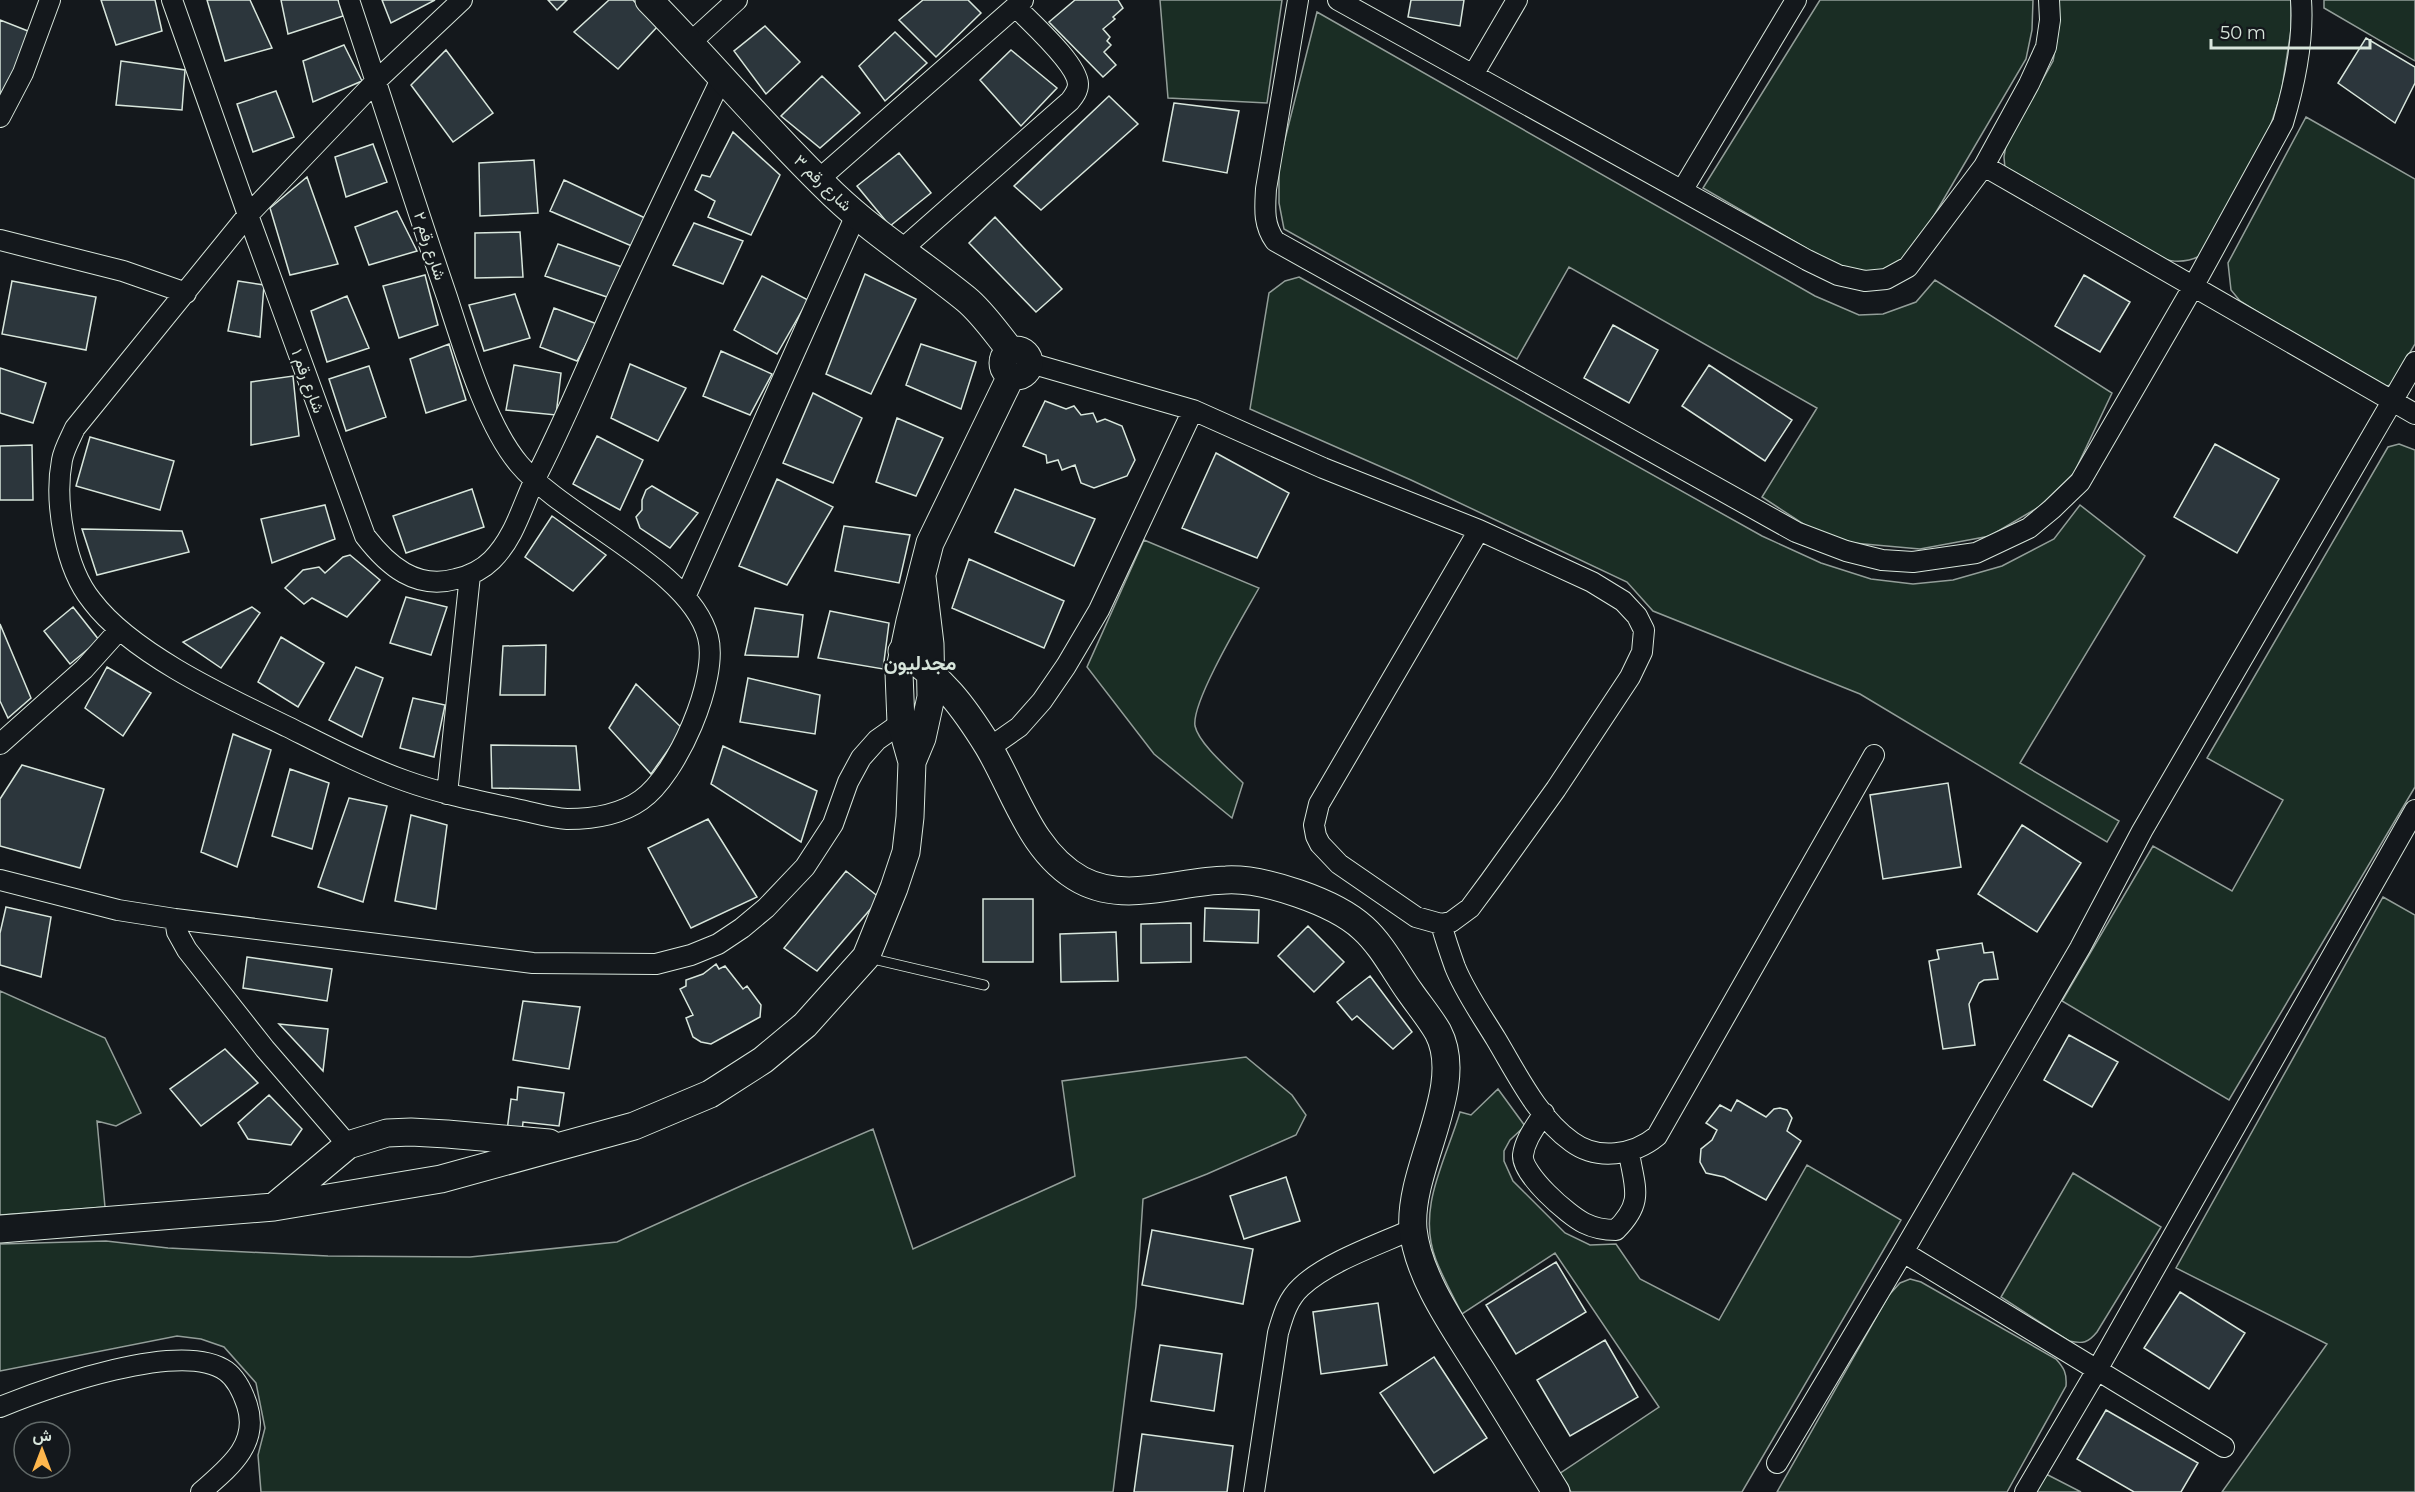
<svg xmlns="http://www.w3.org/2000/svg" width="2415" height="1492" font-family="Montserrat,Vazirmatn,sans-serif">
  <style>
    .green { fill: #1a2d24; stroke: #939e99; stroke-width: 1.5 }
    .building { fill: #2c363c; stroke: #d8e6dc; stroke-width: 1.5 }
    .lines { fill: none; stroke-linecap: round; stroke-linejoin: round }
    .lane-casing { stroke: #d8e6dc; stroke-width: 11 }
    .street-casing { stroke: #d8e6dc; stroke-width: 22 }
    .secondary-casing { stroke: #d8e6dc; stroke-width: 29 }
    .lane { stroke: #14181c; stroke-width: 9 }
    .street { stroke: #14181c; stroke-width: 20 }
    .secondary { stroke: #14181c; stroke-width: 27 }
    .labels { text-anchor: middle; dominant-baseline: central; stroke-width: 4.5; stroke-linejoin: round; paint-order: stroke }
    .street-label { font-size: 16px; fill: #d8e6dc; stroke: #14181c }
    .quarter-label { font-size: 20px; font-weight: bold; fill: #d8e6dc; stroke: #14181c }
  </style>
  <rect width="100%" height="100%" fill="#14181c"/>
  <path class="green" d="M1160 0H1282L1267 103 1168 98Z
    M1820 0H2033L2032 30 2026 59 1915 248 1900 263 1886 271 1847 272 1703 188Z
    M2059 0H2291V30L2281 94 2264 145 2200 256C2181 265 2168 261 2149 255L2005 168 2004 157 2006 145 2053 61 2057 39Z
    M2324 0H2415V61L2324 8Z
    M1317 12 1815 296 1859 315 1883 314 1916 302 1935 280 2112 393 2074 473 2039 507 1990 536 1920 549 1853 543 1811 529 1762 497 1817 408 1569 267 1517 359 1284 229 1279 203V163Z
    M2306 117 2415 179V344L2391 385 2382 387 2373 384 2240 301 2231 290 2228 263Z
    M1299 277 1762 536 1821 563 1871 579 1913 584 1953 580 2002 566 2054 539 2080 505 2145 556 2020 763 2119 821 2107 842 1860 694 1653 611 1627 582 1411 480 1250 409 1269 293 1285 281Z
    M2399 444 2415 450V787L2229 1100 2062 1001 2153 846 2232 891 2283 800 2207 758 2388 447Z
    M1144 540 1259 588C1245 613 1191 702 1195 726 1199 744 1230 770 1243 783L1232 818 1154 754 1087 667Z
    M2383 897 2415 915V1492H2222L2327 1344 2176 1268Z
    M0 991 105 1038 141 1113 116 1126 97 1121 105 1207 0 1215Z
    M1246 1057 1292 1095 1306 1115 1296 1135 1207 1174 1143 1199 1136 1306 1113 1492H261L258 1455 265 1428 256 1383 224 1347 201 1339 177 1336 0 1371V1244L106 1241 168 1248 328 1256 470 1257 617 1242 743 1185 873 1129 913 1249 1075 1176 1062 1081Z
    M1498 1089 1525 1126 1510 1140 1504 1151V1161L1513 1181 1565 1233 1590 1245 1616 1244 1640 1279 1719 1320 1807 1165 1901 1220 1742 1492H1571L1559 1474 1659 1407 1555 1253 1462 1314C1453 1296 1443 1278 1436 1260 1416 1208 1446 1160 1460 1112L1471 1115Z
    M2073 1173 2161 1227 2097 1332C2088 1343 2083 1344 2069 1341L2001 1297Z
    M1910 1279 1921 1282 2056 1359C2064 1368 2067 1373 2066 1386L2007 1492H1777L1889 1295 1900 1283Z
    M2046 1474 2081 1492H2035Z"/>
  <path class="building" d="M101 0H155L162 31 116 45Z
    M207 0H250L272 48 225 61Z
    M281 0H338L343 16 288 34Z
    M382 0H435L391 23Z
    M548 0H567L557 10Z
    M609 0H633L658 26 618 69 574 32Z
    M923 0H968L981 13 936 57 899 20Z
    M1075 0H1118L1123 8 1113 17 1115 19 1103 29 1110 37 1107 41 1111 45 1104 52 1116 65 1103 77 1049 22Z
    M1411 0H1464L1460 26 1408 17Z
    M0 20 33 33 0 104Z
    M765 26 800 62 766 94 734 51Z
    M895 32 927 63 885 101 859 66Z
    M2366 38 2415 67V83L2395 123 2338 83Z
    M344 45 362 81 313 102 303 61Z
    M446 50 493 113 453 142 411 85Z
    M1011 50 1057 88 1021 126 980 80Z
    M121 61 185 70 182 110 116 105Z
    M822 76 860 113 820 148 781 116Z
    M276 91 294 137 253 152 237 104Z
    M1109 96 1138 124 1041 210 1014 186Z
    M1174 103 1239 111 1227 173 1163 161Z
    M733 132 780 175 751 235 708 217 715 201 695 190 702 175 710 177Z
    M373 144 387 182 346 197 335 157Z
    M899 153 931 193 890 226 857 186Z
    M534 160 538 213 480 216 479 163Z
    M307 177 338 264 290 275 270 208Z
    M564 180 645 218 634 247 550 211Z
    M397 211 417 251 369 265 355 227Z
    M995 217 1062 289 1036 312 969 243Z
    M694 223 743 241 723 284 673 265Z
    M520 232 523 277 475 278V233Z
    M558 244 622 267 607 297 545 276Z
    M865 274 916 299 871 394 826 374Z
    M425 275 438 325 399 338 383 286Z
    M2084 275 2130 302 2100 352 2055 326Z
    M762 276 808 300 777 354 734 330Z
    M12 281 96 297 86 350 2 334Z
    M238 281 264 285 260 337 228 331Z
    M515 294 530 338 484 351 469 305Z
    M347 296 369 348 327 362 311 311Z
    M554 308 597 324 577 361 540 347Z
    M1613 325 1658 350 1629 403 1584 378Z
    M449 344 466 400 426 413 410 359Z
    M921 344 976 362 961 409 906 385Z
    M721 351 772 374 750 415 703 396Z
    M630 364 686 388 658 441 611 418Z
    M514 365 561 373 556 415 506 410Z
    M1709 365 1792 420 1765 461 1682 406Z
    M369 366 386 417 346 431 329 379Z
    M0 368 46 383 33 423 0 413Z
    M293 376 299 436 251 445V382Z
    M813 393 862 418 833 483 783 463Z
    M1045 401 1066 409 1074 406 1081 415 1093 413 1097 422 1105 419 1122 426 1135 460 1127 476 1094 488 1081 483 1075 465 1062 470 1058 460 1047 463 1046 455 1023 446Z
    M897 418 943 438 916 496 876 482Z
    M597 436 643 460 620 510 573 484Z
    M90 437 174 461 160 510 76 486Z
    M2215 444 2279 479 2237 553 2174 517Z
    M32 445 33 500H0V446Z
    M1216 453 1289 493 1257 558 1182 528Z
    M777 479 833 507 787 585 739 566Z
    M652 486 698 513 670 548 640 528 636 517 642 510V500L646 490Z
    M472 489 484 527 406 553 393 516Z
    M1015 489 1095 519 1074 566 995 532Z
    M325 505 335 539 272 563 261 519Z
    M552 516 606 555 573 591 525 557Z
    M844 526 910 535 899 583 835 571Z
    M82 529 182 531 189 552 97 575Z
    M350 555 380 580 347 617 312 598 304 604 285 588 303 570 319 567 325 573 343 557Z
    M969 559 1064 601 1044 648 952 608Z
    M406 597 447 607 431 655 390 643Z
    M73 607 99 640 70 664 44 631Z
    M252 607 260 613 221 668 183 642Z
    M755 608 803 615 798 657 745 655Z
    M830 611 889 623 883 669 818 658Z
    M0 624 31 698 8 718 0 701Z
    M281 637 324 663 298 707 258 682Z
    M546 645 545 695H500L503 646Z
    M107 667 151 693 123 736 85 708Z
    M356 667 383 678 362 737 329 720Z
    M748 678 820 695 815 734 740 722Z
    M636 684 683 729 651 774 609 728Z
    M413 698 445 705 434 757 400 748Z
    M233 734 271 750 237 867 201 852Z
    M491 745 576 746 580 790 492 788Z
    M723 746 817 791 801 842 711 784Z
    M22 765 104 789 80 868 0 846V799Z
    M290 769 329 783 312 849 272 836Z
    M1948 783 1961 867 1883 879 1870 795Z
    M349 798 387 806 363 902 318 887Z
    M411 815 447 825 436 909 395 901Z
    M708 819 757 897 691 928 648 848Z
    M2022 825 2081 863 2037 932 1978 894Z
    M846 871 880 898 817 971 784 948Z
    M983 899H1033V962H983Z
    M6 907 51 917 41 977 0 965V933Z
    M1205 908 1259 910 1258 943 1204 941Z
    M1191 923V962L1141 963V924Z
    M1308 926 1344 962 1314 992 1278 956Z
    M1116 932 1118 981 1061 982 1060 934Z
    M1982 943 1984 953 1993 952 1998 979 1984 980 1979 983 1969 1004 1975 1045 1943 1049 1929 961 1939 959 1937 950Z
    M247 957 332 969 327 1001 243 988Z
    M716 964 719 969 725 966 743 989 747 986 761 1005 760 1017 711 1044 701 1042 693 1037 686 1018 693 1015 680 989 686 986V980L703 974Z
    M1370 976 1412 1032 1393 1049 1357 1016 1352 1020 1337 1002Z
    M523 1001 580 1007 569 1069 513 1060Z
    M279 1024 328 1029 323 1071Z
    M2069 1035 2118 1062 2092 1107 2044 1080Z
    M225 1049 258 1083 201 1126 170 1089Z
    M518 1087 564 1093 559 1126 523 1122 522 1133 507 1131 511 1099 517 1100Z
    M269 1095 302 1129 291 1145 248 1139 238 1123Z
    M1737 1100 1766 1117 1774 1109 1780 1108 1787 1110 1792 1118 1787 1131 1801 1141 1766 1200 1724 1177 1706 1173 1700 1162 1701 1149 1712 1140 1717 1130 1706 1123 1720 1105 1731 1111Z
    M1286 1177 1300 1221 1244 1239 1230 1196Z
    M1152 1230 1253 1249 1243 1304 1142 1285Z
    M1556 1262 1586 1312 1516 1354 1486 1305Z
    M2180 1292 2245 1333 2209 1389 2144 1348Z
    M1378 1303 1387 1365 1321 1374 1313 1312Z
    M1605 1340 1638 1397 1570 1436 1537 1380Z
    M1160 1345 1222 1354 1214 1411 1151 1401Z
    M1434 1357 1487 1438 1434 1473 1380 1393Z
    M2106 1410 2198 1463 2181 1492H2134L2077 1459Z
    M1142 1434 1233 1446 1227 1492H1134Z"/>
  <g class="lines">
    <g class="lane-casing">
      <path id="lane" d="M869 958 984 985"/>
    </g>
    <g class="street-casing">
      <path id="street" d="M172 0 248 215 365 536C388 566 416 590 456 579 469 576 482 570 492 560 516 536 523 502 538 473 567 416 591 357 617 299 651 225 687 151 722 77
        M349 0C382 99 413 198 447 297 463 346 486 425 519 464 565 519 691 569 708 637 719 679 677 775 641 800 620 815 592 819 567 819 550 818 532 812 516 809 479 801 442 794 406 781 366 767 326 746 288 727 228 698 132 654 92 601 65 568 54 502 62 460 64 449 70 439 75 428L248 215 376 81 462 0
        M1298 0 1266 189C1265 208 1263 224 1275 241L1796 532 1846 551 1882 560 1913 562 1976 553 2029 528 2052 509 2080 482 2193 287 2283 123C2295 83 2304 41 2301 0
        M1338 0 1807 260 1838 275 1865 281 1886 279 1908 267 1984 166 2029 84 2046 47 2050 20 2049 0
        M691 42 737 0
        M1473 75 1517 0
        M0 117 23 73 50 0
        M1984 166 2415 414
        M818 180 1023 0
        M1683 189 1796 0
        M0 240 123 271 186 293
        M900 251 1070 101C1074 96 1078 91 1078 84 1077 63 1031 23 1016 7
        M1030 363 1193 410 1323 468 1479 530
        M1479 530 1592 582 1623 601 1637 616 1644 630 1642 652 1630 677 1556 789 1490 881 1470 908 1451 922 1441 924 1416 917 1339 864 1320 844 1316 836 1314 825 1319 804Z
        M686 595 856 215
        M0 744 84 669 119 630
        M989 748 1019 727 1042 701 1066 666 1099 610 1193 410
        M447 794 470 575
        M0 880 118 910 175 919 533 963 656 964 691 955 718 944 742 928 766 908 805 867 833 824 848 782 861 758 877 740 901 723
        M175 919 177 932 187 950 265 1049 348 1145
        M1441 924C1445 938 1450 953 1455 967 1465 992 1482 1016 1496 1039 1517 1074 1538 1118 1572 1142 1598 1161 1634 1155 1657 1136L1874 755
        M1544 1113C1536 1126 1525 1139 1523 1155 1521 1174 1568 1215 1584 1223 1594 1228 1605 1230 1616 1230 1644 1202 1635 1189 1629 1153
        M1903 1252 2224 1447
        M0 1407C47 1388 181 1339 226 1371 237 1379 243 1393 247 1405 260 1445 227 1469 201 1492
        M1777 1463 1903 1252 2080 948 2142 831 2415 362
        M1254 1492 1278 1333C1283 1316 1287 1300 1301 1287 1327 1262 1380 1244 1413 1229
        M2025 1492 2097 1370 2415 810"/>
    </g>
    <g class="secondary-casing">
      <path id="secondary" d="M649 0C712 64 769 133 834 195 876 235 922 263 966 299 983 313 997 334 1011 351
        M1003 363a13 13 0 1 1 26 0a13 13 0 1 1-26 0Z
        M902 651C943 680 962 704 988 746 1015 791 1031 853 1081 880 1126 904 1178 881 1226 880 1264 878 1335 902 1363 928 1382 945 1395 971 1410 992 1419 1005 1430 1018 1438 1032 1467 1087 1408 1168 1413 1229 1418 1277 1454 1327 1479 1367 1505 1408 1530 1450 1556 1492
        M912 762 901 723 899 673 910 621 930 543 1011 376
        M275 1206 348 1145 387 1133 411 1132 447 1134 549 1143
        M0 1229 274 1207 441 1179 634 1126 710 1094 763 1060 805 1025 866 957 894 888 906 852 910 817 912 762 922 738 931 697 930 644 922 577"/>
    </g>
    <use href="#lane" class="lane"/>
    <use href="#street" class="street"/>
    <use href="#secondary" class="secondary"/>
  </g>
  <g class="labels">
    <g class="street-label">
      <text transform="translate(823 183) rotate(44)">شارع رقم ٣</text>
      <text transform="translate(430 246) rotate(72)">شارع رقم ٢</text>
      <text transform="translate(308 381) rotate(70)">شارع رقم ١</text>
    </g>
    <g class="quarter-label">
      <text x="920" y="663">مجدليون</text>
    </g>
  </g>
  <g transform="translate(42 1450)"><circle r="28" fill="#14181c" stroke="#626a69" stroke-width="1.5"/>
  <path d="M0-4.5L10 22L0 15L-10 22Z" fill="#ffb74d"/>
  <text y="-9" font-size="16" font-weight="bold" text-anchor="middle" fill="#d8e6dc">ش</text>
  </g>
  <path d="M2211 39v9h159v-9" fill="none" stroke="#d8e6dc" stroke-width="3"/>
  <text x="2220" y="39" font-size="18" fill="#d8e6dc" stroke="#14181c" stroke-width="4.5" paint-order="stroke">50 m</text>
</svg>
